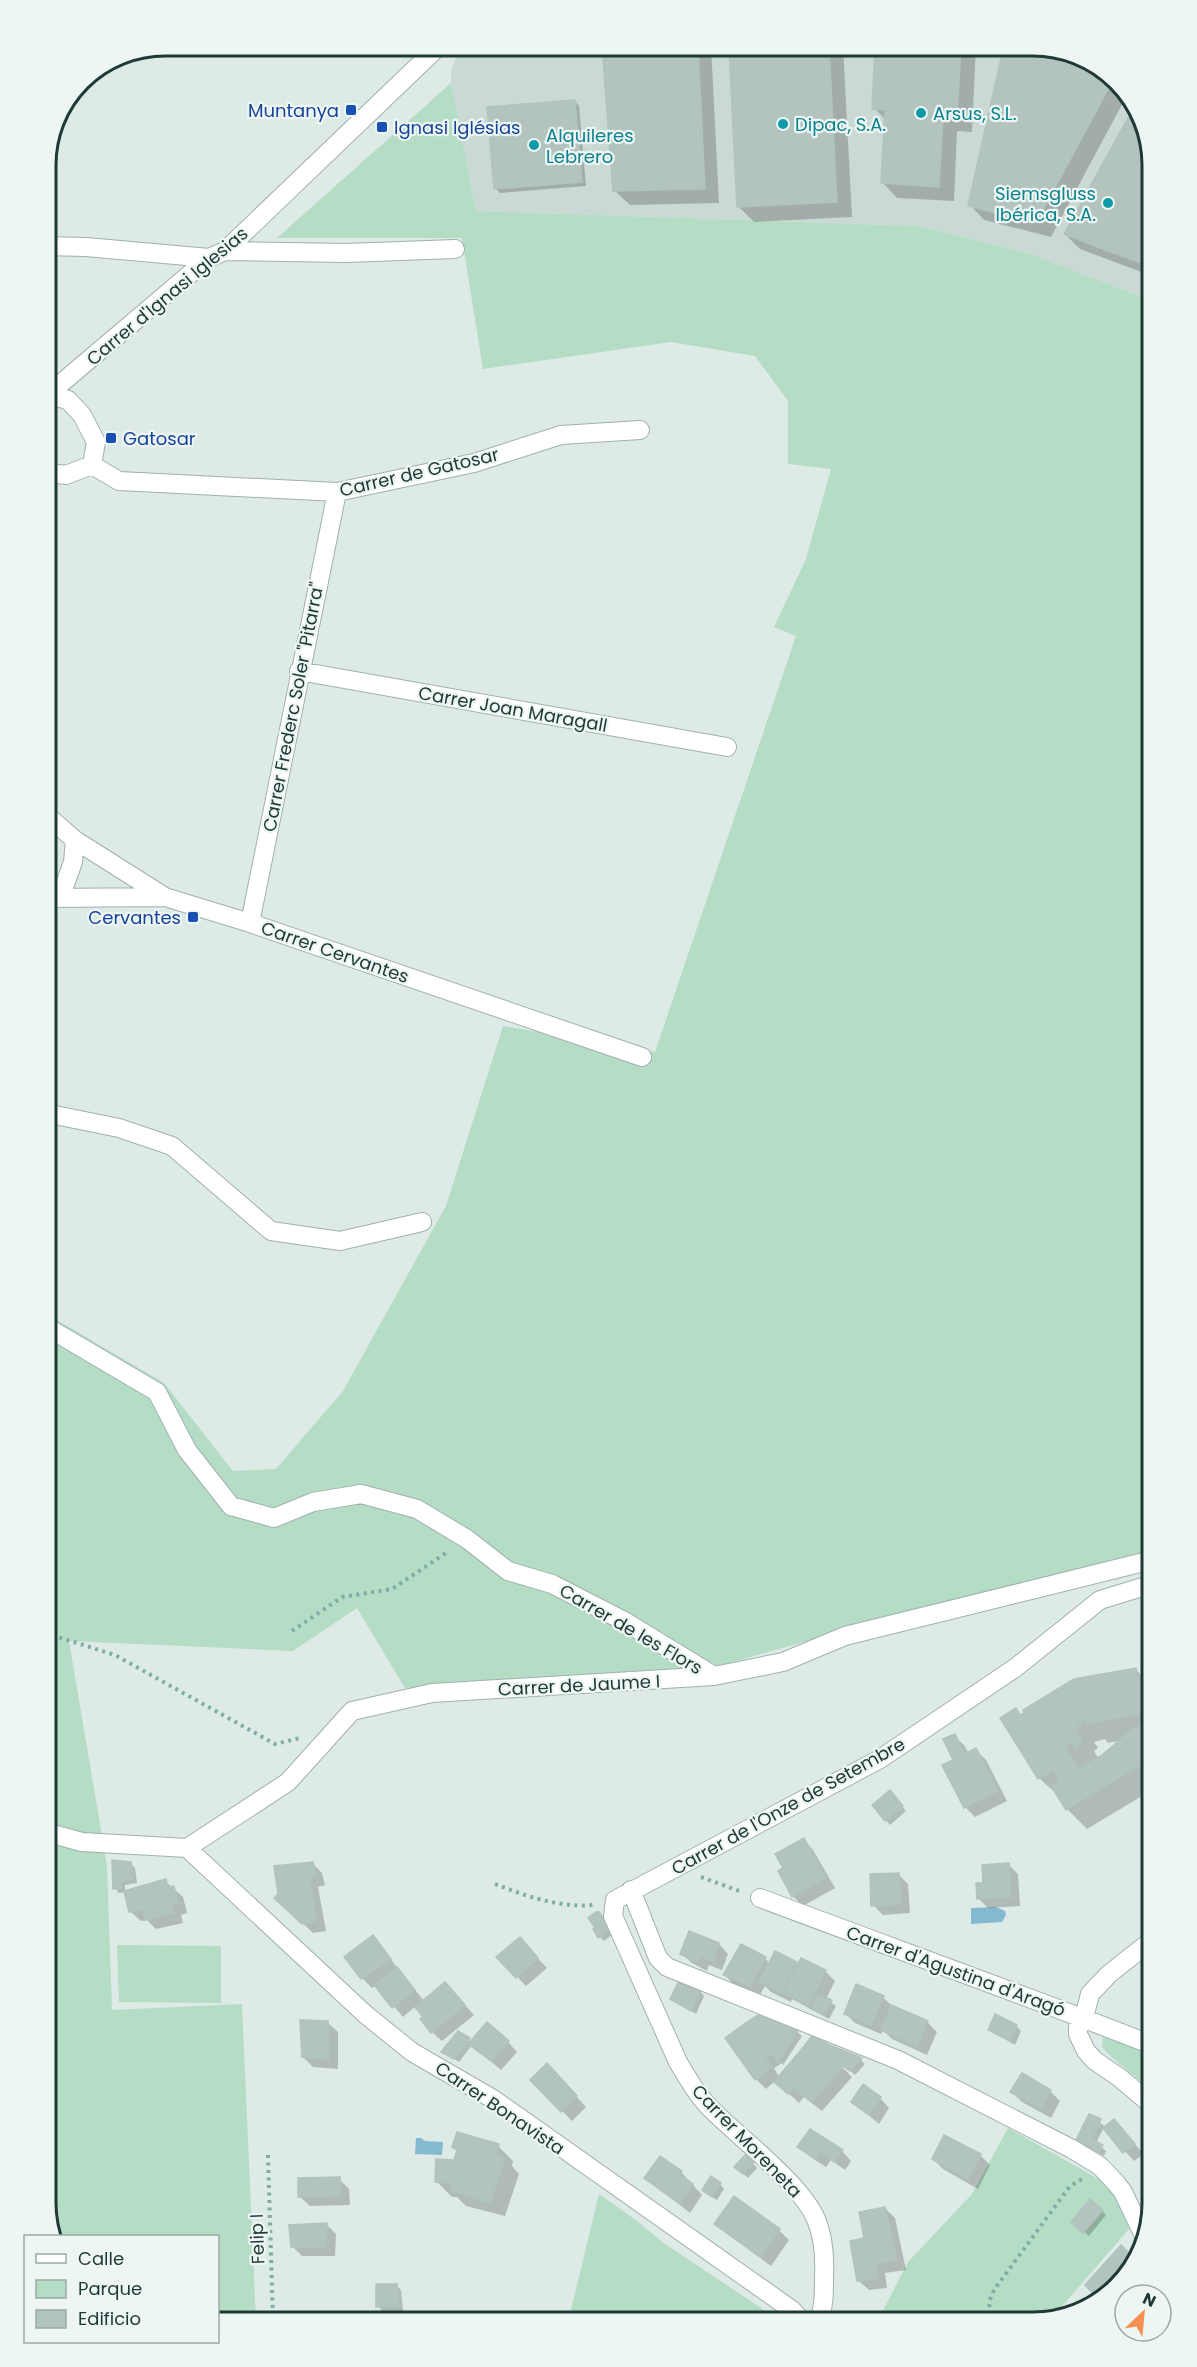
<svg xmlns="http://www.w3.org/2000/svg" width="1197" height="2367" font-family="Poppins,sans-serif">
  <style>
    .built { fill: #cbd9d5 }
    .green { fill: #b5dcc5 }
    .water { fill: #83b9d1 }
    .shadow { fill: #0003; fill-rule: evenodd }
    .building { fill: #b3c4bf; stroke: #b0c3be; stroke-width: 1.5 }
    .lines { fill: none; stroke-linecap: round; stroke-linejoin: round }
    .minor-casing { stroke: #a0b1ae; stroke-width: 20 }
    .path { stroke: #7daea6; stroke-width: 4; stroke-dasharray: 3 4.5; stroke-linecap: butt }
    .minor { stroke: #fff; stroke-width: 18 }
    .transit-dot { fill: #1a4fb4; stroke: #edf6f3; stroke-width: 2 }
    .culture-dot { fill: #0f9aa8; stroke: #edf6f3; stroke-width: 2 }
    .labels { text-anchor: middle; dominant-baseline: central; stroke-width: 4.5; stroke-linejoin: round; paint-order: stroke }
    .transit-label { font-size: 18px; fill: #164399; stroke: #edf6f3; text-anchor: end }
    .culture-label { font-size: 18px; fill: #0d838f; stroke: #edf6f3; text-anchor: start }
    .street-label { font-size: 18px; fill: #1f3936; stroke: #edf6f3 }
    .rim { fill: none; stroke: #1f3936; stroke-width: 3 }
  </style>
  <rect width="100%" height="100%" fill="#ddeae6"/>
  <path class="built" d="M462 45H1041L1105 69 1143 119 1152 164V301L1028 253 918 226 476 211 451 83V70Z"/>
  <path class="green" d="M451 83 476 211 918 226 1028 253 1152 301V1552L1028 1580 725 1664 667 1674 405 1688 357 1608 293 1651 69 1641 107 1866 112 2010 242 2004 256 2322H218V2236H52L45 2203V1313L164 1383 233 1471 276 1469 343 1391 446 1206 503 1026 655 1052 796 636 774 627 806 559 831 469 788 464V401L755 356 671 342 483 369 462 238H277Z
    M117 1945 221 1946V2003L119 2002Z
    M1103 2037 1152 2054V2092C1137 2075 1116 2064 1102 2047Z
    M1008 2128 1104 2182 1118 2203 1129 2229 1051 2319 1033 2322H877L908 2262 972 2194Z
    M599 2194 637 2221 662 2242 782 2322H568Z"/>
  <path class="water" d="M996 1907 1005 1911 1006 1915 1002 1922 971 1924V1908Z
    M416 2138H421L425 2141 443 2142 442 2155 415 2154Z"/>
  <path class="shadow" d="M603 45H711L719 203 630 205 615 191Z
    M731 45H843L852 217 754 222 739 207Z
    M877 45H976L972 132 957 131 954 201 897 198 883 183 886 120 874 108Z
    M1105 69 1126 97 1051 237 984 220 970 205Z
    M575 101 579 106 586 186 500 193 495 188Z
    M1135 109 1143 119 1152 164V276L1080 249 1065 234Z
    M1135 1669 1152 1686V1790L1087 1829 1067 1809 1060 1797 1039 1778 1002 1718 1015 1710 1021 1716ZM1105 1739 1108 1743 1118 1741 1099 1759 1094 1751 1098 1748 1094 1742Z
    M954 1736 964 1745 969 1754 976 1750 986 1760 1007 1801 975 1817 965 1807Z
    M894 1797 906 1811 890 1825 874 1806Z
    M804 1840 813 1850 835 1888 803 1906 793 1896 785 1869Z
    M130 1863 135 1868 137 1883 125 1885V1892L165 1881 183 1897 187 1913 181 1915 183 1923 156 1929 147 1920 141 1921 131 1912 126 1892 119 1893 115 1888Z
    M312 1863 322 1873 325 1885 318 1887 326 1931 313 1933 286 1907Z
    M1008 1864 1018 1874 1020 1906 988 1908 979 1899Z
    M899 1875 908 1884 910 1913 883 1915 873 1905Z
    M599 1914 613 1934 604 1941 600 1937Z
    M373 1937 424 2001 455 1994 474 2015 442 2041 432 2032 425 2017 416 2006 403 2017 376 1985 372 1988 362 1978Z
    M719 1944 728 1954 722 1970 709 1965 707 1971 692 1963 682 1954Z
    M529 1949 547 1968 526 1986 498 1957Z
    M765 1958 770 1964 796 1963 799 1966 825 1971 835 1981 826 1999 836 2006 829 2019 792 1999 791 2002 771 1992 765 1986 760 1995 734 1985 725 1975Z
    M700 1991 704 1996 696 2014 672 1999Z
    M883 1997 893 2007 927 2022 937 2032 927 2055 892 2039 883 2030 881 2034 855 2023 845 2013Z
    M328 2023 338 2032V2069L313 2067 303 2057Z
    M1016 2026 1021 2031 1015 2045 990 2030Z
    M797 2032 802 2036 783 2065 782 2063 774 2068 779 2077 813 2038 861 2060 865 2064 855 2075 844 2066 842 2067 852 2077 822 2111 804 2097 799 2103 775 2081 766 2089 756 2079 727 2038Z
    M469 2040 471 2042H508L517 2052 501 2070 472 2045 459 2062 444 2052Z
    M557 2075 586 2107 572 2121 532 2080Z
    M1050 2091 1060 2101 1051 2118 1022 2102 1012 2092Z
    M880 2098 889 2108 879 2124 853 2102Z
    M1090 2116 1106 2127 1123 2131 1144 2154 1134 2161 1104 2127 1096 2143 1106 2151 1104 2156 1082 2144 1078 2140Z
    M498 2146 513 2161 512 2166 519 2174 505 2216 466 2206 457 2197H452L437 2182 455 2161Z
    M799 2146 842 2151 851 2161 845 2170 831 2160 826 2167 809 2156Z
    M980 2155 990 2165 978 2189 943 2169 933 2159Z
    M746 2156 757 2168 748 2178 740 2171Z
    M660 2158 681 2172 702 2195 690 2213 646 2178Z
    M339 2179 349 2189 350 2205 310 2206 300 2197Z
    M720 2184 724 2189 717 2200 709 2195Z
    M885 2208 895 2218 906 2270 885 2273 887 2288 869 2290 859 2281 865 2239Z
    M1102 2211 1106 2215 1089 2236 1073 2222Z
    M326 2224 336 2234 335 2256H302L292 2246Z
    M716 2224 779 2230 789 2240 771 2266 726 2233Z
    M397 2286 401 2290 403 2311H382L378 2306Z"/>
  <path class="building" d="M602 45H649L658 190 613 191Z
    M649 45H698L705 189 658 190Z
    M729 45H829L837 202 737 207Z
    M875 45H961L957 117H943L939 187 881 183 885 110 872 109Z
    M1004 45H1041L1105 69 1113 80 1036 223 968 206Z
    M575 100 582 182 494 189 487 107Z
    M1134 107 1143 119 1152 172 1108 251 1064 234Z
    M1152 172V267L1108 251Z
    M1136 1668 1138 1679 1143 1678 1150 1712 1087 1724 1086 1720 1076 1723 1080 1728 1075 1731 1082 1742 1075 1747 1072 1742 1065 1747 1079 1769 1102 1755 1130 1731 1150 1720 1152 1724V1758L1066 1810 1051 1786 1060 1781 1053 1770 1038 1779 1000 1718 1016 1708 1020 1715 1024 1713 1023 1710 1074 1679Z
    M955 1734 965 1754 976 1748 998 1791 964 1808 942 1765 953 1760 943 1739Z
    M890 1790 903 1806 885 1821 872 1805Z
    M804 1838 826 1878 792 1897 778 1871 783 1868 775 1854Z
    M112 1860 131 1862 133 1879 121 1881V1888L113 1889Z
    M313 1862 316 1876 309 1878 317 1921 302 1924 274 1898 278 1894 274 1866Z
    M1009 1863 1011 1897 977 1899 976 1883H983L982 1865Z
    M899 1873 901 1904 871 1906 870 1874Z
    M166 1879 168 1887 174 1886 178 1903 172 1905 174 1913 145 1920 143 1909 129 1912 124 1891Z
    M596 1912H599L605 1920 595 1928 588 1918Z
    M605 1920 610 1929 598 1938 593 1929Z
    M689 1931 719 1943 713 1961 700 1956 698 1962 680 1954Z
    M373 1935 391 1959 361 1979 344 1957Z
    M520 1937 538 1958 516 1978 496 1957Z
    M741 1944 766 1957 750 1986 723 1975Z
    M775 1951 797 1962 781 1993 759 1982Z
    M801 1958 826 1970 809 2005 784 1993Z
    M397 1967 415 1990 392 2008 374 1985Z
    M679 1981 701 1990 691 2011 670 1999Z
    M445 1982 465 2005 431 2033 420 2019 423 2017 415 2007Z
    M856 1984 884 1996 871 2025 844 2014Z
    M818 1994 832 2000 824 2015 811 2009Z
    M891 2005 928 2021 917 2047 881 2030Z
    M995 2014 1017 2025 1010 2041 988 2030Z
    M758 2015 798 2031 778 2062 764 2044 769 2041 759 2027 753 2030 747 2022Z
    M300 2020 328 2021 329 2060 302 2057Z
    M487 2022 509 2041 491 2061 468 2044Z
    M747 2022 753 2030 759 2027 769 2041 764 2044 771 2054 765 2058 771 2067 755 2080 725 2038Z
    M458 2031 470 2038 454 2059 441 2052Z
    M812 2036 830 2045 862 2058 850 2071 825 2053 821 2058 805 2045Z
    M805 2045 821 2058 825 2053 843 2066 812 2102 794 2088 788 2094 774 2082Z
    M547 2063 577 2096 561 2112 530 2080Z
    M1022 2073 1051 2090 1041 2109 1010 2092Z
    M863 2084 881 2097 869 2115 851 2102Z
    M1089 2114 1101 2119 1092 2139 1103 2145 1099 2152 1076 2140Z
    M1114 2119 1135 2144 1123 2153 1103 2128Z
    M810 2129 843 2150 834 2162 821 2152 816 2159 797 2147Z
    M457 2132 499 2144 496 2155 505 2158 490 2203 450 2191 452 2183 435 2182 436 2159 454 2160 457 2150 452 2147Z
    M944 2135 981 2154 968 2180 932 2159Z
    M746 2154 754 2162 743 2174 734 2167Z
    M660 2156 682 2171 679 2174 693 2184 680 2204 644 2178Z
    M711 2176 721 2183 712 2197 702 2190Z
    M340 2177 341 2196 298 2197V2178Z
    M734 2196 780 2229 761 2257 714 2224Z
    M1090 2199 1103 2210 1083 2233 1071 2222Z
    M885 2207 897 2260 876 2264 878 2279 857 2281 850 2241 864 2238 859 2212Z
    M327 2223 326 2247H291L289 2225Z
    M1121 2245 1135 2259 1132 2269 1097 2297 1085 2285Z
    M376 2284H397L399 2307H376Z"/>
  <g class="lines">
    <g class="minor-casing">
      <path id="minor" d="M45 246 86 247 209 258
        M225 251 346 253 455 249
        M49 395 68 400 82 415 96 442 92 465
        M45 397 209 258 225 251 440 45
        M45 469 48 473 66 475 92 465 119 481 337 492 474 463 561 435 640 430
        M299 671 727 747
        M45 814 75 840 165 897 250 923 642 1057
        M45 898 165 897
        M60 898 73 862 75 840
        M250 923 337 492
        M45 1113 119 1128 172 1146 271 1231 340 1241 422 1222
        M45 1326 157 1392 187 1450 231 1506 274 1518 313 1502 361 1494 417 1509 467 1539 508 1571 552 1584 624 1621 714 1676
        M45 1832 82 1842 187 1848 288 1782 352 1711 432 1693 714 1676 783 1662 845 1636 1152 1560
        M187 1848 365 2014 412 2052 493 2099 792 2310 803 2322
        M631 1890 658 1958 667 1967 898 2060 1072 2149 1100 2166 1116 2183 1123 2192 1143 2234
        M760 1898C890 1947 1022 1994 1152 2045
        M1152 2105 1120 2078 1094 2060 1086 2051 1078 2034V2027L1084 2018 1090 1994 1109 1974 1152 1940
        M819 2322C824 2307 824 2293 824 2277 825 2257 824 2238 816 2219 802 2185 740 2138 712 2110 698 2096 688 2079 678 2062L613 1916 615 1900 880 1759 1015 1668 1100 1600 1152 1584"/>
    </g>
    <path class="path" d="M292 1631 342 1597 392 1589 449 1551
      M45 1633 115 1655 275 1744 300 1738
      M701 1877 742 1892
      M495 1884C526 1896 559 1908 593 1905
      M268 2155 273 2322
      M991 2322 989 2302 994 2290 1070 2186 1082 2179"/>
    <use href="#minor" class="minor"/>
  </g>
  <g class="transit-dot">
    <rect x="345" y="104" width="12" height="12" rx="3"/>
    <rect x="376" y="121" width="12" height="12" rx="3"/>
    <rect x="105" y="432" width="12" height="12" rx="3"/>
    <rect x="187" y="911" width="12" height="12" rx="3"/>
  </g>
  <g class="culture-dot">
    <circle cx="921" cy="113" r="6"/>
    <circle cx="783" cy="124" r="6"/>
    <circle cx="534" cy="145" r="6"/>
    <circle cx="1108" cy="203" r="6"/>
  </g>
  <g class="labels">
    <g class="transit-label">
      <text x="339" y="110">Muntanya</text>
      <text x="394" y="127" text-anchor="start">Ignasi Iglésias</text>
      <text x="123" y="438" text-anchor="start">Gatosar</text>
      <text x="181" y="917">Cervantes</text>
    </g>
    <g class="culture-label">
      <text x="933" y="113">Arsus, S.L.</text>
      <text x="795" y="124">Dipac, S.A.</text>
      <text x="546" y="135">Alquileres<tspan x="546" dy="21">Lebrero</tspan></text>
      <text x="1096" y="193" text-anchor="end">Siemsgluss<tspan x="1096" dy="21">Ibérica, S.A.</tspan></text>
    </g>
    <g class="street-label">
      <text transform="translate(167 296) rotate(-40)">Carrer d'Ignasi Iglesias</text>
      <text transform="translate(419 472) rotate(-13)">Carrer de Gatosar</text>
      <text transform="translate(293 707) rotate(-79)">Carrer Frederc Soler "Pitarra"</text>
      <text transform="translate(513 709) rotate(10)">Carrer Joan Maragall</text>
      <text transform="translate(335 952) rotate(19)">Carrer Cervantes</text>
      <text transform="translate(631 1629) rotate(30)">Carrer de les Flors</text>
      <text transform="translate(579 1685) rotate(-3)">Carrer de Jaume I</text>
      <text transform="translate(788 1806) rotate(-29)">Carrer de l'Onze de Setembre</text>
      <text transform="translate(956 1971) rotate(20)">Carrer d'Agustina d'Aragó</text>
      <text transform="translate(500 2108) rotate(34)">Carrer Bonavista</text>
      <text transform="translate(747 2141) rotate(46)">Carrer Moreneta</text>
      <text transform="translate(257 2239) rotate(-92)">Felip I</text>
    </g>
  </g>
  <path d="M0 0H1197V2367H0ZM165 56H1033A109 109 0 0 1 1142 165V2203A109 109 0 0 1 1033 2312H165A109 109 0 0 1 56 2203V165A109 109 0 0 1 165 56Z" fill="#edf6f3" fill-rule="evenodd"/>
  <path class="rim" d="M165 56H1033A109 109 0 0 1 1142 165V2203A109 109 0 0 1 1033 2312H165A109 109 0 0 1 56 2203V165A109 109 0 0 1 165 56Z"/>
  <rect x="24" y="2235" width="195" height="108" fill="#edf6f3" stroke="#9baaa7" stroke-width="1.5"/>
  <rect x="36" y="2254" width="30" height="9" fill="#ffffff" stroke="#9baaa7" stroke-width="1.5"/>
  <text x="78" y="2265" font-size="18" fill="#1f3936">Calle</text>
  <rect x="36" y="2280" width="30" height="18" fill="#b5dcc5" stroke="#9baaa7" stroke-width="1.5"/>
  <text x="78" y="2295" font-size="18" fill="#1f3936">Parque</text>
  <rect x="36" y="2310" width="30" height="18" fill="#b3c4bf" stroke="#9baaa7" stroke-width="1.5"/>
  <text x="78" y="2325" font-size="18" fill="#1f3936">Edificio</text>
  <g transform="translate(1143 2313) rotate(26)"><circle r="28" fill="#edf6f3" stroke="#9baaa7" stroke-width="1.5"/>
  <path d="M0-4.5L10 22L0 15L-10 22Z" fill="#f49150"/>
  <text y="-9" font-size="16" font-weight="bold" text-anchor="middle" fill="#1f3936">N</text>
  </g>
</svg>
